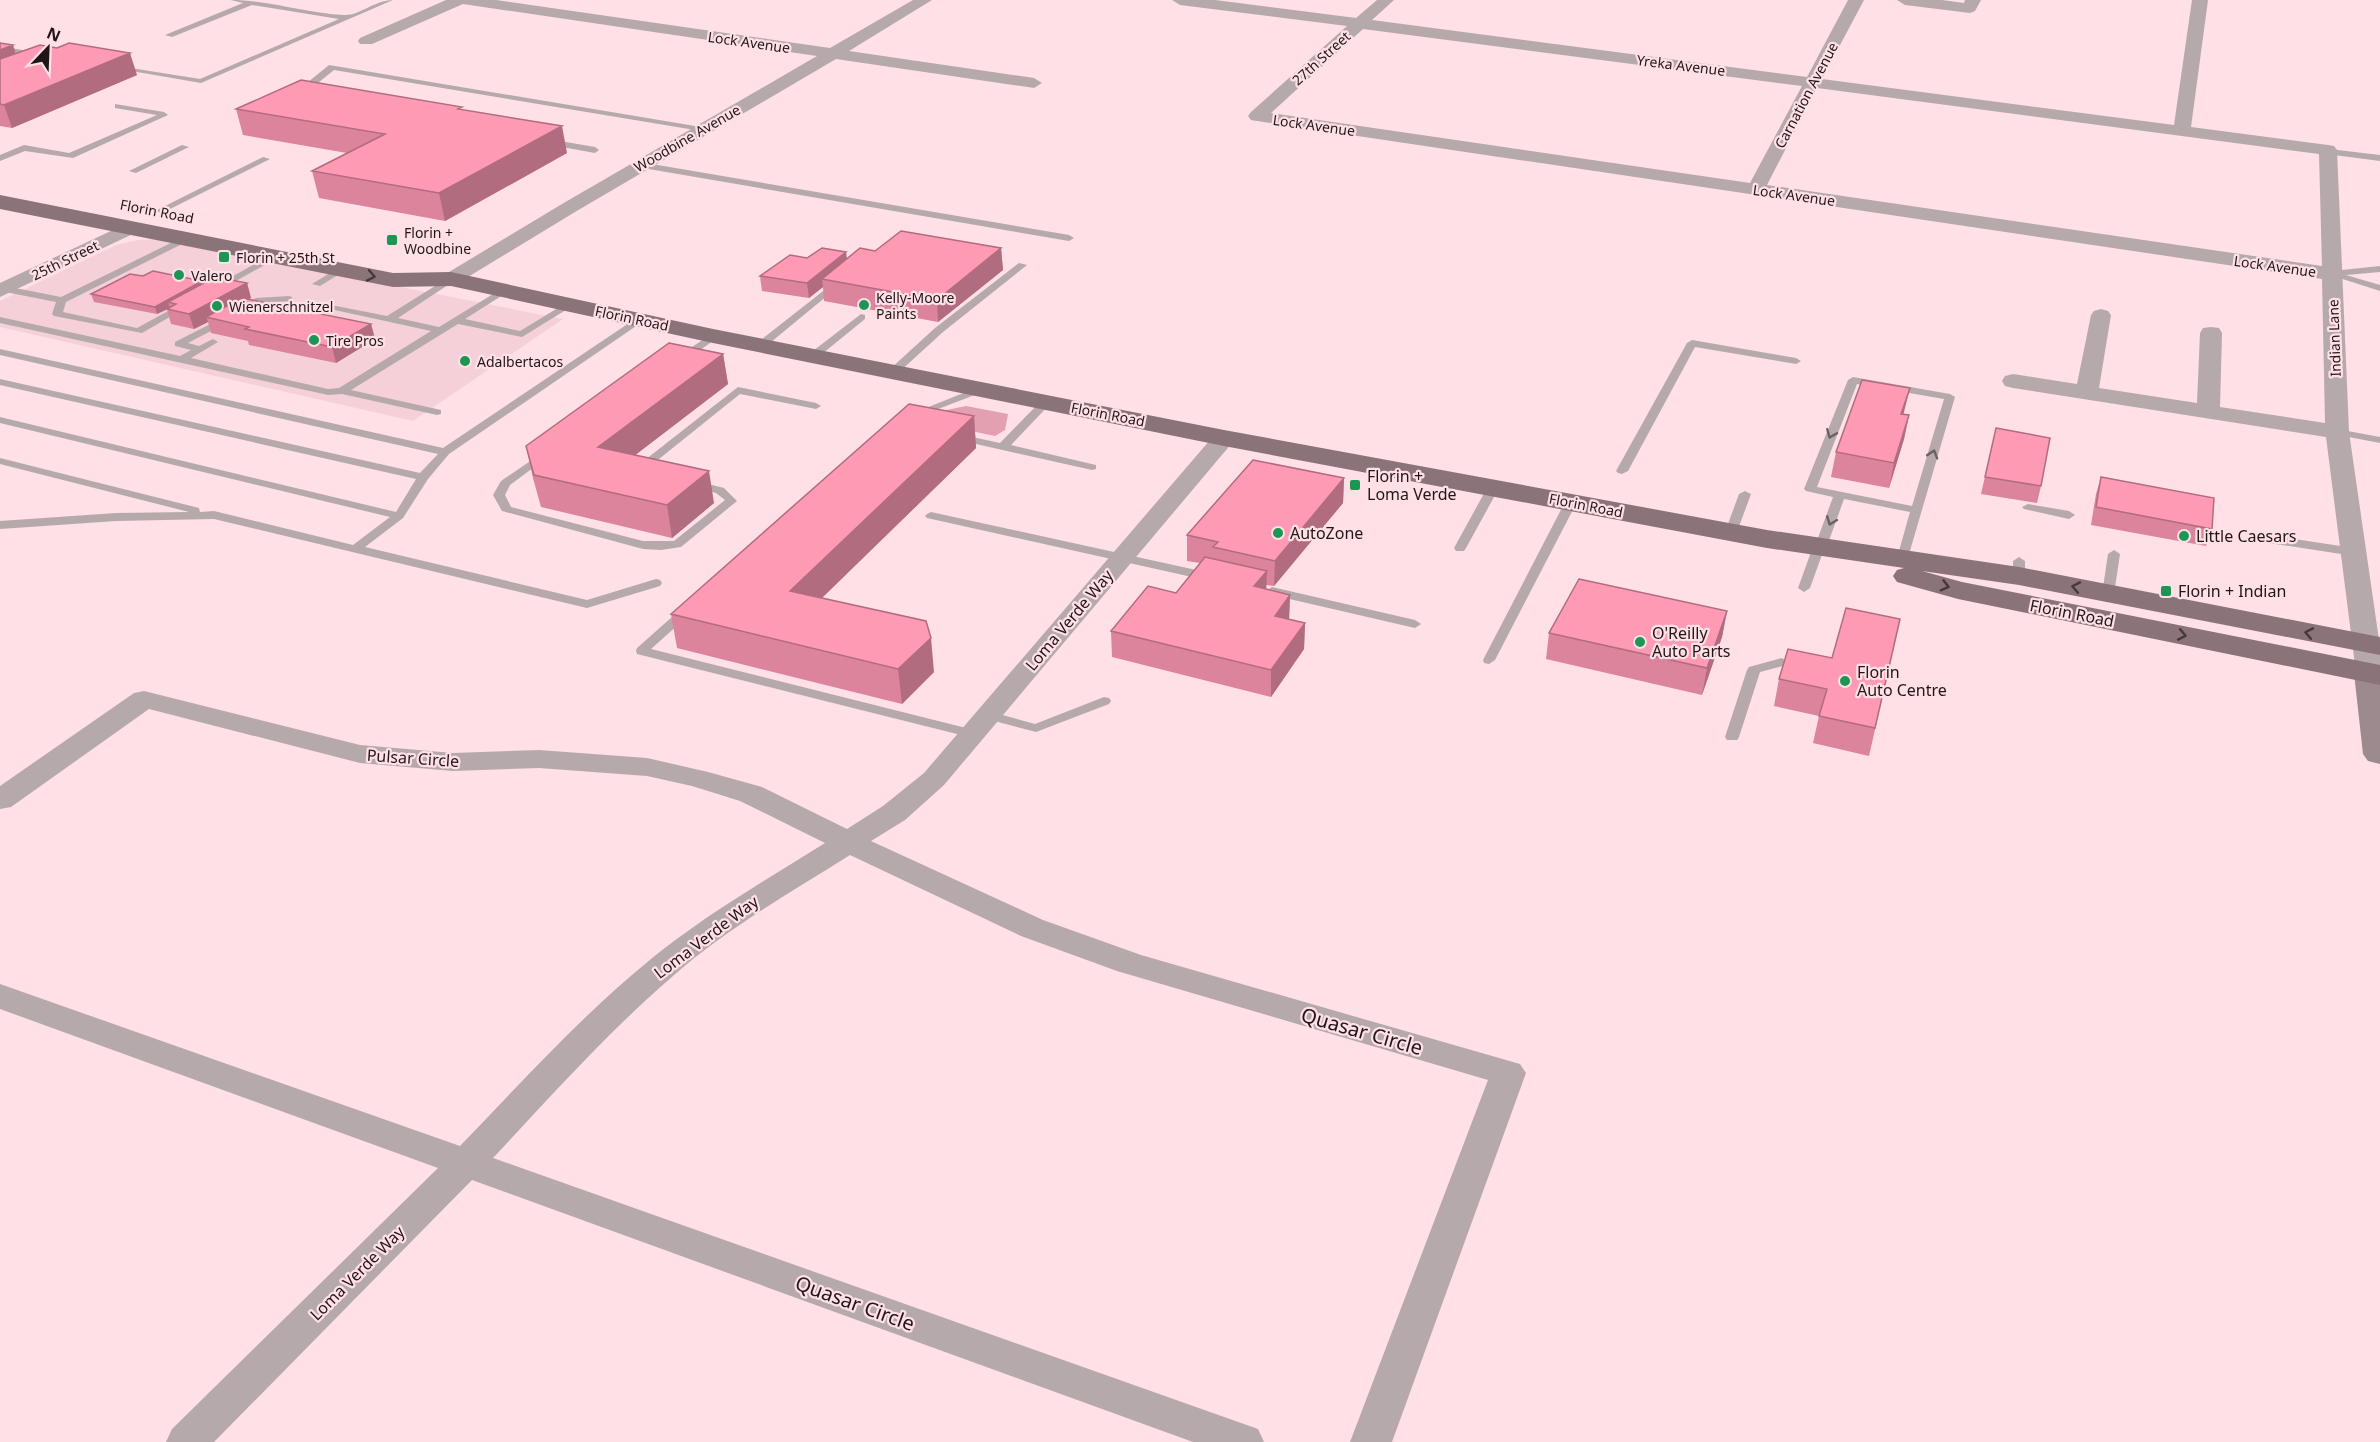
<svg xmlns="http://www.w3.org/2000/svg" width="2380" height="1442" font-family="'Noto Sans',sans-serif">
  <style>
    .built { fill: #f6d0d9 }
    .green { fill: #e3a0b0 }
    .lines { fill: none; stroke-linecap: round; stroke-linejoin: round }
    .lane { fill: #b6a9ac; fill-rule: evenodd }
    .street { fill: #b6a9ac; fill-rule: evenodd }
    .secondary { fill: #9c8a8e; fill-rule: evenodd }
    .primary { fill: #8a7479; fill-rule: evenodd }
    .wall { fill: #db849c }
    .shaded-wall { fill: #b26c7f }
    .building { fill: #ff9ab5; stroke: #b26c7f; stroke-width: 1.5 }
    .oneway { stroke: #45373a }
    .oneway2 { stroke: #6b6062 }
    .poi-dot { fill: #1c9653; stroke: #fee0e6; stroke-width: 2 }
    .labels { text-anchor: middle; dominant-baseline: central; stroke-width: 4.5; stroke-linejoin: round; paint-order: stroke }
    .far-street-label { font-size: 14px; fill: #201618; stroke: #fee0e6 }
    .far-poi-label { font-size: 14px; fill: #201618; stroke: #fee0e6; text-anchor: start }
    .poi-label { font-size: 16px; fill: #201618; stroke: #fee0e6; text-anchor: start }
    .street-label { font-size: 16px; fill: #201618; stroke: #fee0e6 }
    .near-street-label { font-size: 20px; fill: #201618; stroke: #fee0e6 }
  </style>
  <rect width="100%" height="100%" fill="#fee0e6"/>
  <path class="built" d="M158 239 563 319 413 421 0 327V301L116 245 138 240Z"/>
  <path class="green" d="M966 406 1008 414 1005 430 995 436 923 421 922 415Z"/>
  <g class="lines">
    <path class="lane" d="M231 0C269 0 306 13 344 15 359 16 375 0 393 0L201 83 114 68 118 66 200 79 339 19 252 5 172 37 165 35 243 3Z
      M0 46 39 53 43 55 39 57 0 50Z
      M329 65 701 127 705 129 701 131 334 70 303 95H297V91Z
      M115 104 164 112 168 115 73 158 25 151 0 161V155L24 145 69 153 157 115 115 108Z
      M548 139 595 147 599 150 595 153 545 144 544 142Z
      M182 145 189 147 136 173 129 171Z
      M2329 149 2380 155V161L2326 154 2325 152Z
      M263 157 270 159 162 213 155 211Z
      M640 162 1069 235 1074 238 1069 241 637 167V163Z
      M185 236 190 239 188 241 66 302 63 312 137 328 179 305 187 307 142 333 54 316 52 314 56 302 0 291V285L61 297Z
      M271 255 279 257 218 291 210 289Z
      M1019 263 1027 265 943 332 897 374H889V370L935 328Z
      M2380 266V272L2346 275 2380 285V291L2327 274 2332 271Z
      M338 268 346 270 320 286 312 284Z
      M451 276 456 279 454 281 398 318 439 327 503 288 508 291 506 293 465 319 520 331 566 303 574 305 522 337 458 324 351 390 441 410V414L437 415 342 394 328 395 0 323V317L180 356 191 350 175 346V342L226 316 230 317V321L188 343 199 346 213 339 218 342 191 358 328 389 339 388 431 331 321 307V303L387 316Z
      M836 281 839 282V286L765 347H757V343Z
      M289 296 292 297V301L261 303 243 312 238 309 256 298Z
      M861 314 865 315V319L817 358H809V354Z
      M638 317 643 320 642 322 449 454 428 479 403 518 365 547 587 600 656 579 660 580 662 583 660 586 587 608 214 519 116 521 0 529V521L116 513 189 512 0 464V458L199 508 200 512 214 511 353 545 390 517 0 423V417L396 512 416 479 0 385V379L420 473 438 454 0 355V349L443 448Z
      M713 333 718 336 717 338 685 361H677V357Z
      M1692 340 1796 358 1801 361 1796 364 1695 347 1628 471 1622 474 1618 473 1616 471 1687 343Z
      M1853 377 1950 394 1955 397 1907 561H1899L1897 558 1910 512 1844 499 1827 546 1821 550 1823 552 1810 588 1804 592 1798 588 1811 552 1817 548 1815 546 1833 497 1806 491 1804 489 1848 380ZM1857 384 1944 399 1912 506 1817 487Z
      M981 386 985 387V391L920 416H912L911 414Z
      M738 387 816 403 821 406 816 409 740 394 644 471H636V467Z
      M1046 399 1050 400V404L1011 445 1096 465V469L1092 470 954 439 953 437 958 434 1000 443 1042 400Z
      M2337 429 2380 437V443L2333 434V430Z
      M545 451 551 454 549 456 510 485 505 495 511 507 643 541H674L725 500 716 493 692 486V482L696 481 724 488 737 501 681 547 661 550 643 549 502 511 493 495 501 481Z
      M1493 485 1499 488 1466 548 1464 551H1456L1454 548 1487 488Z
      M1745 491 1751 494 1737 532 1735 535H1727L1725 532 1739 494Z
      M1571 499 1577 502 1495 660 1489 664 1484 663 1483 660 1565 502Z
      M2028 504 2069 511 2075 515 2069 519 2024 509 2022 507Z
      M931 512 1210 573 1216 577 1210 581 927 518 925 516 927 514Z
      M2260 534 2354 548 2360 552 2354 556 2256 541 2254 538Z
      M2114 550 2120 554 2114 594 2108 598 2102 594 2108 554Z
      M2019 557 2025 561V576L2019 580 2013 576V561Z
      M1272 587 1415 620 1421 624 1415 628 1268 594 1266 591Z
      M685 608 689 609 691 612 689 615 651 649 978 731 980 734 973 738 637 654 636 651 637 648 681 609Z
      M1782 658 1788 662 1787 665 1760 672 1739 737 1737 740H1727L1725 737 1747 670 1749 667Z
      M1104 697 1109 698 1111 701 1109 704 1036 732 983 718 981 715 988 711 1035 724Z"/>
    <path class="street" d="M446 0H496L830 48 913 0H932L849 51 1034 78 1042 83 1034 88 836 59 575 212 458 283H444L441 279 444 275 562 204 817 56 463 4 372 44H360L358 41 360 38Z
      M1172 0H1215L1356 18 1377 0H1394L1372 20 1807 77 1848 0H1864L1822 79 2174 125 2192 0H2208L2191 127 2328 145 2334 146 2337 150 2349 432 2380 647V679L2370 681 2360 679 2356 673 2326 437 2013 388 2005 386 2002 381 2005 376 2013 374 2077 384 2091 315 2094 311 2101 309 2108 311 2111 315 2099 388 2197 403 2200 333 2203 328 2211 327 2219 328 2222 333 2220 407 2325 423 2322 279 1257 121 1251 120 1248 116 1251 112 1347 26 1180 5ZM1363 29 1802 86 1750 183 1271 113ZM1817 88 2319 154 2322 266 1767 185Z
      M1897 0H1942L1964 3 1965 0H1981L1975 11 1970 13 1905 5Z
      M130 222 137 224 140 228 137 232 0 297V283Z
      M1224 431 1232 433 1236 438 1232 443 944 785 905 820 871 841 1043 920 1141 955 1520 1064 1526 1073 1392 1442H1350L1488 1080 1117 971 1021 936 850 855C790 893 726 929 673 976 608 1032 551 1096 493 1158L1258 1429 1264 1442H1193L472 1180 214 1442H166L172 1429 438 1168 0 1009V984L460 1146C522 1082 582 1015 651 959 705 915 766 880 825 843L740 801 692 786 647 776 539 768 453 771 360 763 149 709 11 807 0 809V786L134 693 144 691 360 745 453 753 539 750 647 758 708 772 762 787 847 829 883 806 924 773 1216 433Z"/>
    <path class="secondary" d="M2370 663 2380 666V764L2368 761 2363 754 2354 673 2359 666Z"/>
    <path class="primary" d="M0 195 393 273 451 272 713 329 1224 430 1767 530 2019 567 2380 637V655L2019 585 1922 571 1962 582 2380 665V685L1958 599 1897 582 1893 576 1897 570 1904 568 1767 548 1224 446 713 343 451 286 393 287 0 209Z"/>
  </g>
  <path class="wall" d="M0 43 15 54 137 75 12 128 0 126Z
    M236 109 463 110 567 153 445 221 319 198 312 171 347 153 243 135Z
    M1001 248 1003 270 938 322 824 301 823 287 809 298 762 291 760 276 807 258 847 259 875 251Z
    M143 276 202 281 203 283H247L251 298 249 299 371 324 375 339 336 363 249 345 248 341 211 333 208 322 194 329 171 324 167 309 157 314 94 302 91 294Z
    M723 354 728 384 635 455 714 503 672 538 541 507 533 478 526 446Z
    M1904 414 1909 415 1904 439 1889 488 1831 477 1836 452Z
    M974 416 976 448 822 598 934 672 902 704 677 648 671 614Z
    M1996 428 2041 486 2037 503 1981 494Z
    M2101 477 2212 529 2206 546 2091 525 2096 494Z
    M1344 478 1343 503 1274 586 1266 585V589L1290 595 1289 619 1305 623 1304 649 1271 697 1112 657 1111 631 1176 593 1200 563 1187 561V535Z
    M1727 611 1722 637 1702 695 1546 659 1549 633Z
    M1900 619 1869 756 1813 743 1819 716 1774 706 1779 679 1832 658Z"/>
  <path class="shaded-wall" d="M13 45 20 67 0 75V50Z
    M130 53 137 75 12 128 4 105Z
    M562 126 567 153 445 221 439 193Z
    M1001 248 1003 270 938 322 937 300Z
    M846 252 848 267 822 279 823 287 809 298 807 283Z
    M202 281 204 289 168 302 170 308 157 314 155 307Z
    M247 283 251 298 213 319 206 317 208 322 194 329 189 314Z
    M371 324 375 339 336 363 332 347Z
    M723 354 728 384 604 479 598 447Z
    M1910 388 1904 412 1896 438 1901 414Z
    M1909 415 1904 439 1889 488 1894 463Z
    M974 416 976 448 794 625 790 591Z
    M709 471 714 503 672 538 667 505Z
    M1344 478 1343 503 1274 586 1275 561Z
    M1267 571 1266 597 1254 586Z
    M1290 595 1289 621 1275 616Z
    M1727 611 1722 637 1702 695 1707 668Z
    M1305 623 1304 649 1271 697V670Z
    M931 638 934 672 902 704 898 669Z"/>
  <path class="building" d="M0 43 13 45 0 50Z
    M69 43 130 53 4 105 0 104V59L40 45 57 48Z
    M301 80 462 107 458 109 562 126 439 193 312 171 385 134 236 109Z
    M901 231 1001 248 937 300 822 279 860 248 875 251Z
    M822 248 846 252 807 283 760 276 790 255 807 258Z
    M153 271 202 281 155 307 91 294 130 274 143 276Z
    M215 277 247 283 189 314 167 309 176 304 168 302Z
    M242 298 371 324 332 347 245 329 249 327 206 317Z
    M669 343 723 354 598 447 709 471 667 505 534 475 526 446Z
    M1862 380 1910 388 1901 414 1909 415 1894 463 1836 452Z
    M909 404 974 416 790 591 926 621 931 638 898 669 671 614Z
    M1996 428 2050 438 2041 486 1985 477Z
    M1253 460 1344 478 1275 561 1213 547 1218 542 1187 535Z
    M2101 477 2214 498 2212 529 2096 507Z
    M1205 557 1267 571 1254 586 1290 595 1275 616 1305 623 1271 670 1111 631 1148 586 1176 593Z
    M1579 579 1727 611 1707 668 1549 633Z
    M1846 608 1900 619 1875 728 1819 716 1827 689 1779 679 1788 649 1832 658Z"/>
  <defs><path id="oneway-chevron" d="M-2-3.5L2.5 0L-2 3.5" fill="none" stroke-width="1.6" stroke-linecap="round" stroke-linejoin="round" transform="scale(1.5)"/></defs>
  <g class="oneway">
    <use href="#oneway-chevron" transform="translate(371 276) rotate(11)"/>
    <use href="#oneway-chevron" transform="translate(1945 586) rotate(15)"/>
    <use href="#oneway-chevron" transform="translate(2076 587) rotate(-169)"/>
    <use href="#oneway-chevron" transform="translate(2309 633) rotate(-169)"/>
    <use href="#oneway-chevron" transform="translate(2182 635) rotate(11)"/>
  </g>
  <g class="oneway2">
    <use href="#oneway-chevron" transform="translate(1831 434) rotate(112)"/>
    <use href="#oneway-chevron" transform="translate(1933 454) rotate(-73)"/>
    <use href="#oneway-chevron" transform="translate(1831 521) rotate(111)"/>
  </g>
  <g class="poi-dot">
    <rect x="386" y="234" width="12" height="12" rx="3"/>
    <rect x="218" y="251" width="12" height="12" rx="3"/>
    <circle cx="179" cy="275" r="6"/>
    <circle cx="864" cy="305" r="6"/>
    <circle cx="217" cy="306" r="6"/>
    <circle cx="314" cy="340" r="6"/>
    <circle cx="465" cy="361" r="6"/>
    <rect x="1349" y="479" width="12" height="12" rx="3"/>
    <circle cx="1278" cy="533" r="6"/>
    <circle cx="2184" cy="536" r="6"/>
    <rect x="2160" y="585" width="12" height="12" rx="3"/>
    <circle cx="1640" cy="642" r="6"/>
    <circle cx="1845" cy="681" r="6"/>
  </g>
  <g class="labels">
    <g class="far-street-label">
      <text transform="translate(749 42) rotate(8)">Lock Avenue</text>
      <text transform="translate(1321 58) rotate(-42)">27th Street</text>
      <text transform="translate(1681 65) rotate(7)">Yreka Avenue</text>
      <text transform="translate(1806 95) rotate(-62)">Carnation Avenue</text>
      <text transform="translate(1314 125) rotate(8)">Lock Avenue</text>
      <text transform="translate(687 138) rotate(-30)">Woodbine Avenue</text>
      <text transform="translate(1794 195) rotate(8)">Lock Avenue</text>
      <text transform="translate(157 211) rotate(11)">Florin Road</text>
      <text transform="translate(65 260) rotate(-26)">25th Street</text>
      <text transform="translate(2275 266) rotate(8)">Lock Avenue</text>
      <text transform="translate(632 318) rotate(12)">Florin Road</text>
      <text transform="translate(2334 338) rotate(-92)">Indian Lane</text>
      <text transform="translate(1108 414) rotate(11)">Florin Road</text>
      <text transform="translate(1586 505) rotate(11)">Florin Road</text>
    </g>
    <g class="far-poi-label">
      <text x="404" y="232">Florin +<tspan x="404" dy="16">Woodbine</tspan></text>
      <text x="236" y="257">Florin + 25th St</text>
      <text x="191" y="275">Valero</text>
      <text x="876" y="297">Kelly-Moore<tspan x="876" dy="16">Paints</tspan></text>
      <text x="229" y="306">Wienerschnitzel</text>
      <text x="326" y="340">Tire Pros</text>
      <text x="477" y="361">Adalbertacos</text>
    </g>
    <g class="poi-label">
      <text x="1367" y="476">Florin +<tspan x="1367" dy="18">Loma Verde</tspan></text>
      <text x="1290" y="533">AutoZone</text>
      <text x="2196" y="536">Little Caesars</text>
      <text x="2178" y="591">Florin + Indian</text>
      <text x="1652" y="633">O'Reilly<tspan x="1652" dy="18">Auto Parts</tspan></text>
      <text x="1857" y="672">Florin<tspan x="1857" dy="18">Auto Centre</tspan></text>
    </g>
    <g class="street-label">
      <text transform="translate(2072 613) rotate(11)">Florin Road</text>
      <text transform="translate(1069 620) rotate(-50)">Loma Verde Way</text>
      <text transform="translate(413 758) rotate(4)">Pulsar Circle</text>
      <text transform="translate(706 937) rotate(-37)">Loma Verde Way</text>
      <text transform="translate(357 1273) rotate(-45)">Loma Verde Way</text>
    </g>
    <g class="near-street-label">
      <text transform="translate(1362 1031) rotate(16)">Quasar Circle</text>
      <text transform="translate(855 1303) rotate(20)">Quasar Circle</text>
    </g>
  </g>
  <g transform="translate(48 48) rotate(23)" stroke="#fee0e6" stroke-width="4.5" paint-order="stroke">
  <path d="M0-4.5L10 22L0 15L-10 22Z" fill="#201618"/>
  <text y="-9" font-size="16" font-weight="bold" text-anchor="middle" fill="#201618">N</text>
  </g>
</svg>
